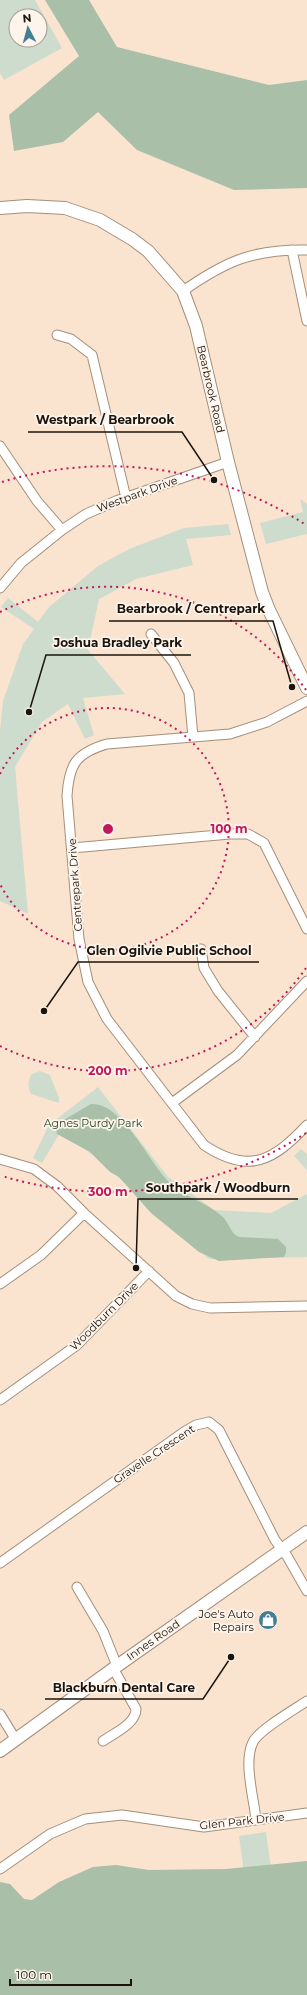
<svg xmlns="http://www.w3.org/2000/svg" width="307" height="1995" font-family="Montserrat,sans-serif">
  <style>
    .green { fill: #cddccc; fill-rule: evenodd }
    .forest { fill: #a9bfa7 }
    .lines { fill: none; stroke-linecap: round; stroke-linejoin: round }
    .minor-casing { stroke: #a38f7b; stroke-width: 11 }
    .tertiary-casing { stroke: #a38f7b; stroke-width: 14 }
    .minor { stroke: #fff; stroke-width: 9 }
    .tertiary { stroke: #fff; stroke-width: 12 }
    .ring { fill: none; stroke: #c2185b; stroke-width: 2; stroke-dasharray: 2 4 }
    .labels { text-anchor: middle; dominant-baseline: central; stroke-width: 3.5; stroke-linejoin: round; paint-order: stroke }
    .street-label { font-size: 11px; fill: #1b140c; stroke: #fdf4eb }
    .park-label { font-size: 11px; fill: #1c3e1a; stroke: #fdf4eb }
    .poi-label { font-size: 11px; fill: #1b140c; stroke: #fdf4eb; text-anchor: end }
    .centre { fill: #c2185b; stroke: #fdf4eb; stroke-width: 2 }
    .ring-label { font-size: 12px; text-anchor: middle; font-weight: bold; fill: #c2185b; stroke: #fdf4eb; stroke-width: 3.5; stroke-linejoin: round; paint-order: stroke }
    .leader { fill: none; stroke: #1b140c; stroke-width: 1.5 }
    .callout-dot { fill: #1b140c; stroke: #fdf4eb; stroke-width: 1.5 }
    .callout-label { font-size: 12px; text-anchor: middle; font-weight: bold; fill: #1b140c; stroke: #fdf4eb; stroke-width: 3.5; stroke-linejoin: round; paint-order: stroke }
  </style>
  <rect width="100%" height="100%" fill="#fae4cf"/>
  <path class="green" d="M0 0H35L62 48 4 80 0 73ZM16 16H40V40H16Z
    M300 499 307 504V534L266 544 260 523 303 512Z
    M228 524 231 535 186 539 193 565 136 579 99 599 88 650 125 694 83 698 94 735 85 739 68 704 42 722 15 767 28 914 0 901V731L3 701 23 644 34 629 1 607 8 598 38 622 49 607 98 566 129 549 184 528Z
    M40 1071 50 1075 59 1098V1103L31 1094C27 1086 28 1081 32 1074Z
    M98 1087 168 1177 214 1210 271 1213 307 1194V1257L209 1259 98 1159 61 1131 42 1163 33 1158 49 1125Z
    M301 1149 307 1154V1170L294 1156Z
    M266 1832 271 1868 244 1872 239 1836Z"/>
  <path class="forest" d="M45 0H89L117 47 269 85 307 80V188L234 190 137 150 98 112 63 142 14 151 9 115 79 56Z
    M91 1104C123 1102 150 1165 171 1184 185 1197 207 1203 222 1216 229 1222 230 1233 239 1237L278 1239 286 1247V1253L284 1257 219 1261 199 1252 151 1213 119 1177 110 1172 90 1152 57 1134 56 1130 57 1124Z
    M307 1861V1995H0V1882L10 1884 24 1899 32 1900 59 1882 93 1867 116 1865 149 1870 226 1869Z"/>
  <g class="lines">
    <g class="minor-casing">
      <path id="minor" d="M292 250 307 321
        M183 291C226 261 253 249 307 250
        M57 335 71 339 92 355 126 498
        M0 446 37 501 62 530
        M0 588 21 563 62 530 86 514 116 501 228 462
        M151 634 174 663 189 693 193 737
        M307 701 267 722 230 734 107 744C76 753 69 764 67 796L79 939 88 982 107 1019 204 1145C249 1175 273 1161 307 1125
        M72 848 230 834H248L264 843 307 929
        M201 949 204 968 218 991 255 1037
        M172 1103 237 1055 307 981
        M0 1159 34 1169 57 1186 84 1213 176 1296 192 1304 210 1308 307 1306
        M0 1284 41 1255 84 1213
        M0 1400 77 1345 149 1271
        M0 1563 184 1432 196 1425 209 1422 219 1430 275 1540 287 1556 307 1591
        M77 1587 103 1631 117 1666
        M0 1714 16 1740
        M103 1741C114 1733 136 1724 136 1709L113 1668
        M256 1820C254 1798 243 1762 253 1742 259 1730 295 1709 307 1701
        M0 1869 50 1834 85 1819 122 1815 204 1827 307 1813"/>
    </g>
    <g class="tertiary-casing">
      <path id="tertiary" d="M0 208 27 206 65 208 100 220 132 239 148 251 183 291 196 326 228 462 262 592 269 610 307 688
        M0 1751 117 1666 307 1532"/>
    </g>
    <use href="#minor" class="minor"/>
    <use href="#tertiary" class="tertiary"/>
  </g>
  <g class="ring">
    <path d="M0 774A121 121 0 1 1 0 884"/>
    <path d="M306 968A242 242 0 0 1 0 1046M0 612A242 242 0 0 1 306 690"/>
    <path d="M306 1133A363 363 0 0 1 2 1176M2 482A363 363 0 0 1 306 525"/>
  </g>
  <defs>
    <g id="shop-disc" transform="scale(1)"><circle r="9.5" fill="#427f96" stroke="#fdf4eb"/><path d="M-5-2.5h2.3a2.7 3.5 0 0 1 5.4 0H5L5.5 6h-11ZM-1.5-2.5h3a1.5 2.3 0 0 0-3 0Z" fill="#fff"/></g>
  </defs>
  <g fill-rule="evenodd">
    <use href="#shop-disc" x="268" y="1620"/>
  </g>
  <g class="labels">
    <g class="street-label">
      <text transform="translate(211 389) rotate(77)">Bearbrook Road</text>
      <text transform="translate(137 494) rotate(-20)">Westpark Drive</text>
      <text transform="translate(75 885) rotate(-94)">Centrepark Drive</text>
      <text transform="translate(104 1316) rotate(-45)">Woodburn Drive</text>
      <text transform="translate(154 1454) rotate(-34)">Gravelle Crescent</text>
      <text transform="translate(153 1640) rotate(-35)">Innes Road</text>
      <text transform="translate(242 1821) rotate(-6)">Glen Park Drive</text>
    </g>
    <g class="park-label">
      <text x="93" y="1123">Agnes Purdy Park</text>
    </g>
    <g class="poi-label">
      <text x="254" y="1614">Joe's Auto<tspan x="254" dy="13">Repairs</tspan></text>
    </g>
  </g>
  <circle cx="108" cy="829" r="6" class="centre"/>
  <g class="ring-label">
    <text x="229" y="833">100 m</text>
    <text x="108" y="1075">200 m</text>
    <text x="108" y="1196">300 m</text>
  </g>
  <path class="leader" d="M214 480L182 432H28M292 687L273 621H109M29 712L46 655H191M44 1011L78 962H259M136 1268L138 1199H298M231 1657L203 1699H45"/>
  <g class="callout-dot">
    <circle cx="214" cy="480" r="4"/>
    <circle cx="292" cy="687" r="4"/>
    <circle cx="29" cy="712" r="4"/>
    <circle cx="44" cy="1011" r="4"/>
    <circle cx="136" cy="1268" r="4"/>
    <circle cx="231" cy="1657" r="4"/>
  </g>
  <g class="callout-label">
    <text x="105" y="424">Westpark / Bearbrook</text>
    <text x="191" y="613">Bearbrook / Centrepark</text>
    <text x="118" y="647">Joshua Bradley Park</text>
    <text x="169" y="955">Glen Ogilvie Public School</text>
    <text x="218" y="1192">Southpark / Woodburn</text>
    <text x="124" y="1692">Blackburn Dental Care</text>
  </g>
  <g transform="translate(28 28) rotate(354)"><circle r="19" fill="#fdf4eb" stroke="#a39a92"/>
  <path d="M0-3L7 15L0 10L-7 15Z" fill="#427f96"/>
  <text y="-6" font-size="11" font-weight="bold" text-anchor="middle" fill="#1b140c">N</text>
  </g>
  <path d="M10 1979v6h121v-6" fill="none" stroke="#1b140c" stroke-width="2"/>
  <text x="16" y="1979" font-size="12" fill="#1b140c" stroke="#fdf4eb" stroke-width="3" paint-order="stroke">100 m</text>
</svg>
